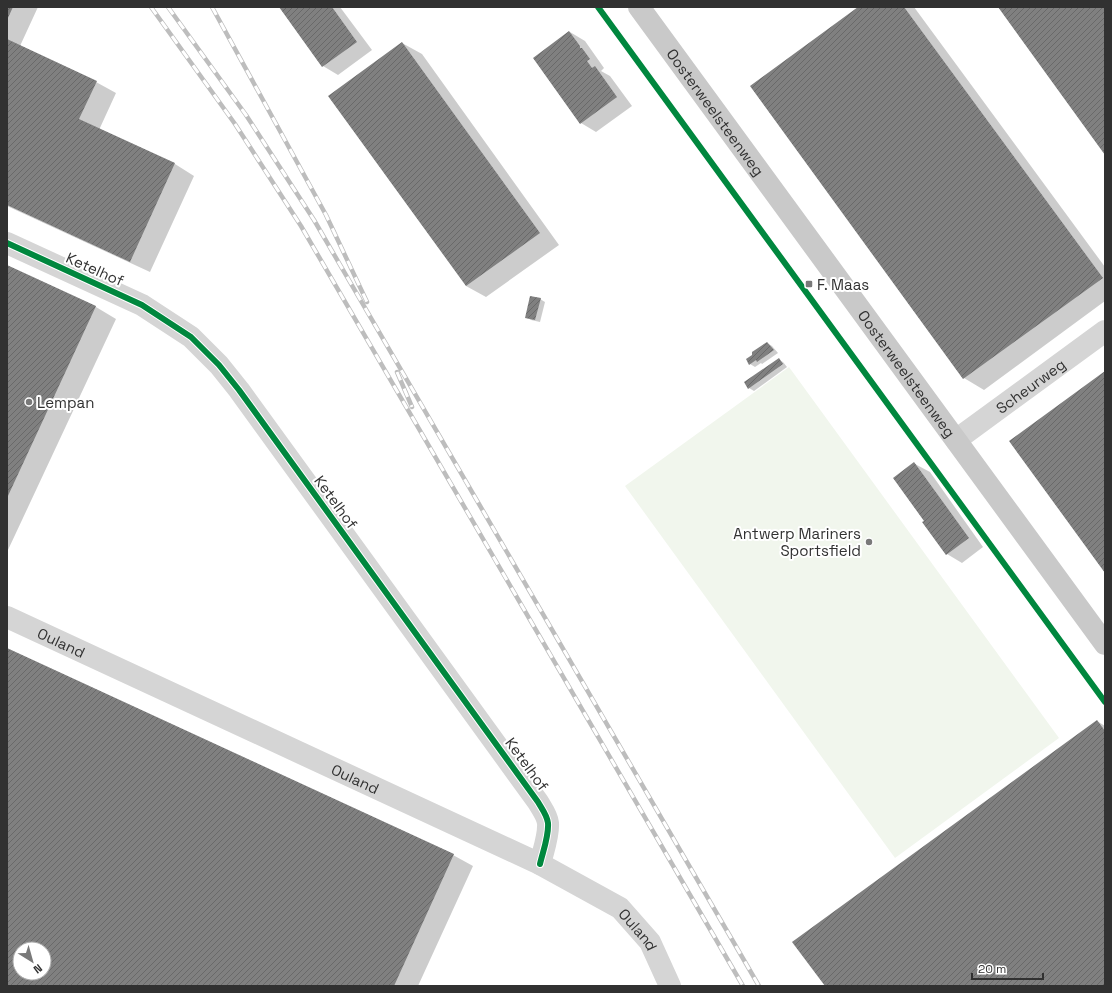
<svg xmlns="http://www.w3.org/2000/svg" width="1112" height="993" font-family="'Space Grotesk',sans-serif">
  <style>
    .green { fill: #f1f6ed }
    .shadow { fill: #0003; fill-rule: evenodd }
    .building { fill: url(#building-hatch); fill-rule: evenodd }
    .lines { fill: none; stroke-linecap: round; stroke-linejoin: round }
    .minor { stroke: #d5d5d5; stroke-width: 22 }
    .major { stroke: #c9c9c9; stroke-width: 22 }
    .rail-casing { stroke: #bdbdbd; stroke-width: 4.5 }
    .rail { stroke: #fff; stroke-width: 3; stroke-dasharray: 9; stroke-linecap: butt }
    .cycleway-casing { stroke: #fff; stroke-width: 8 }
    .cycleway { stroke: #00873e; stroke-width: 6 }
    .poi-dot { fill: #797979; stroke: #fff; stroke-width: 1.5 }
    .labels { text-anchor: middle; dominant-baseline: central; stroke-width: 4; stroke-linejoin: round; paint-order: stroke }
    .street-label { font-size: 15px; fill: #313131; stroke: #fff }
    .poi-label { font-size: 15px; fill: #313131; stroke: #fff; text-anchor: start }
  </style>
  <defs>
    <pattern id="building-hatch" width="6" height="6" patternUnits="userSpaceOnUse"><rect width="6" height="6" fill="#808080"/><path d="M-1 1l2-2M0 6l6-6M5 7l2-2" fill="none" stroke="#696969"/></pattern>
  </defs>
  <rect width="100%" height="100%" fill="#fff"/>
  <path class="green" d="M789 367 1059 738 895 858 625 486Z"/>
  <path class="shadow" d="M7 7H38L20 46 96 82 116 93 99 130 175 164 194 176 150 272 7 206Z
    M280 7H340L372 50 338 75 323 66Z
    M860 7H914L1105 267V301L984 390 964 378 751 86Z
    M570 32 585 41 604 68 601 71 610 76 632 106 596 132 581 123Z
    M402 43 422 54 559 245 486 297 466 286Z
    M7 266 96 307 116 319 8 550Z
    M540 299 545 302 540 322 531 320 526 317Z
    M767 343 772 346 778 353 762 364 761 363 755 367 750 364Z
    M779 360 783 362 787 367 754 391 749 388 745 382Z
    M915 464 930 472 983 547 962 563 947 554 923 522 925 521Z
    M7 649 453 855 473 866 418 986H7ZM20 949H44V973H20Z
    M1097 721 1105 726V986H826Z"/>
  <path class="building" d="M7 7H13L7 20Z
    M279 7H332L357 42 322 67Z
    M858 7H904L1103 278 963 379 750 86Z
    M998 7H1105V155Z
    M569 31 580 46V48H582L590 59 587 61 592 68 595 66 617 97 580 124 533 58Z
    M7 39 97 81 79 119 175 163 130 262 7 205Z
    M402 42 540 233 466 286 328 96Z
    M7 265 96 306 7 498Z
    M530 296 541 298 535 320 525 318Z
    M767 342 774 350 757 362 756 360 749 365 746 359 752 355V352Z
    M779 358 783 364 748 389 744 382Z
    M1105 371V573L1009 441Z
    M914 462 969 538 946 555 922 522 924 521 893 478Z
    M7 648 454 854 394 986H7ZM20 949H44V973H20Z
    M1097 720 1105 731V986H825L792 942Z"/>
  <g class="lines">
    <g class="minor">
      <path d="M7 243 142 305 191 337 219 365 239 390 538 802C542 809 547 815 548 823 549 836 543 851 540 864"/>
      <path id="s1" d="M956 440 1105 331"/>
      <path id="s2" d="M7 617 540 864 620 908 650 942 670 986"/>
    </g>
    <path class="major" id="s3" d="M639 7 1105 644"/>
    <g class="rail-casing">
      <path id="rail" d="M151 7 235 124 301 226 743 986
        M168 7 246 115 314 220 759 986
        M212 7 326 215 367 302
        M397 372 412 407"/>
    </g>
    <use href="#rail" class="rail"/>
    <g class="cycleway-casing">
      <path id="cycleway" d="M598 7 1105 702
        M7 243 142 305 191 337 219 365 239 390 538 802C542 809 547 815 548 823 549 836 543 851 540 864"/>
    </g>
    <use href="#cycleway" class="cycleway"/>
  </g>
  <g class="poi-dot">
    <rect x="805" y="280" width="8" height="8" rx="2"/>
    <circle cx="29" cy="402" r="4"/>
    <circle cx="869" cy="542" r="4"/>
  </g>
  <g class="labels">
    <g class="street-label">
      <text stroke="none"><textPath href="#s3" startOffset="130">Oosterweelsteenweg</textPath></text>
      <text transform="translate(95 269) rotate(24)">Ketelhof</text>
      <text stroke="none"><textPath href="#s3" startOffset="454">Oosterweelsteenweg</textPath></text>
      <text stroke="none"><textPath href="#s1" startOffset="92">Scheurweg</textPath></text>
      <text transform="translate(336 502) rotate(54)">Ketelhof</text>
      <text stroke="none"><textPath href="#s2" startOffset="60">Ouland</textPath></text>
      <text transform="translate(527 764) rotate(54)">Ketelhof</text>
      <text stroke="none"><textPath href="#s2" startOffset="384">Ouland</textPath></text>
      <text stroke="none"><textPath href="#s2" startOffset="707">Ouland</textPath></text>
    </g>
    <g class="poi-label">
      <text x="817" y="284">F. Maas</text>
      <text x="37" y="402">Lempan</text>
      <text x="861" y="533" text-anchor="end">Antwerp Mariners<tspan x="861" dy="17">Sportsfield</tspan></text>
    </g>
  </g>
  <rect width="1112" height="993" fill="none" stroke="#313131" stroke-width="16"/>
  <g transform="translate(32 961) rotate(143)"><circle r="19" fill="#ffffff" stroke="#adadad"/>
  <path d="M0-3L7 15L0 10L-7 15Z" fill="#797979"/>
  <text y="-6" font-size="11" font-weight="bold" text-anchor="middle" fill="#313131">N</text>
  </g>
  <path d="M972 973v6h71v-6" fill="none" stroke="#313131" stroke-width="2"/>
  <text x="978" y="973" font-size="12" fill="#313131" stroke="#ffffff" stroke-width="3" paint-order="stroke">20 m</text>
</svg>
